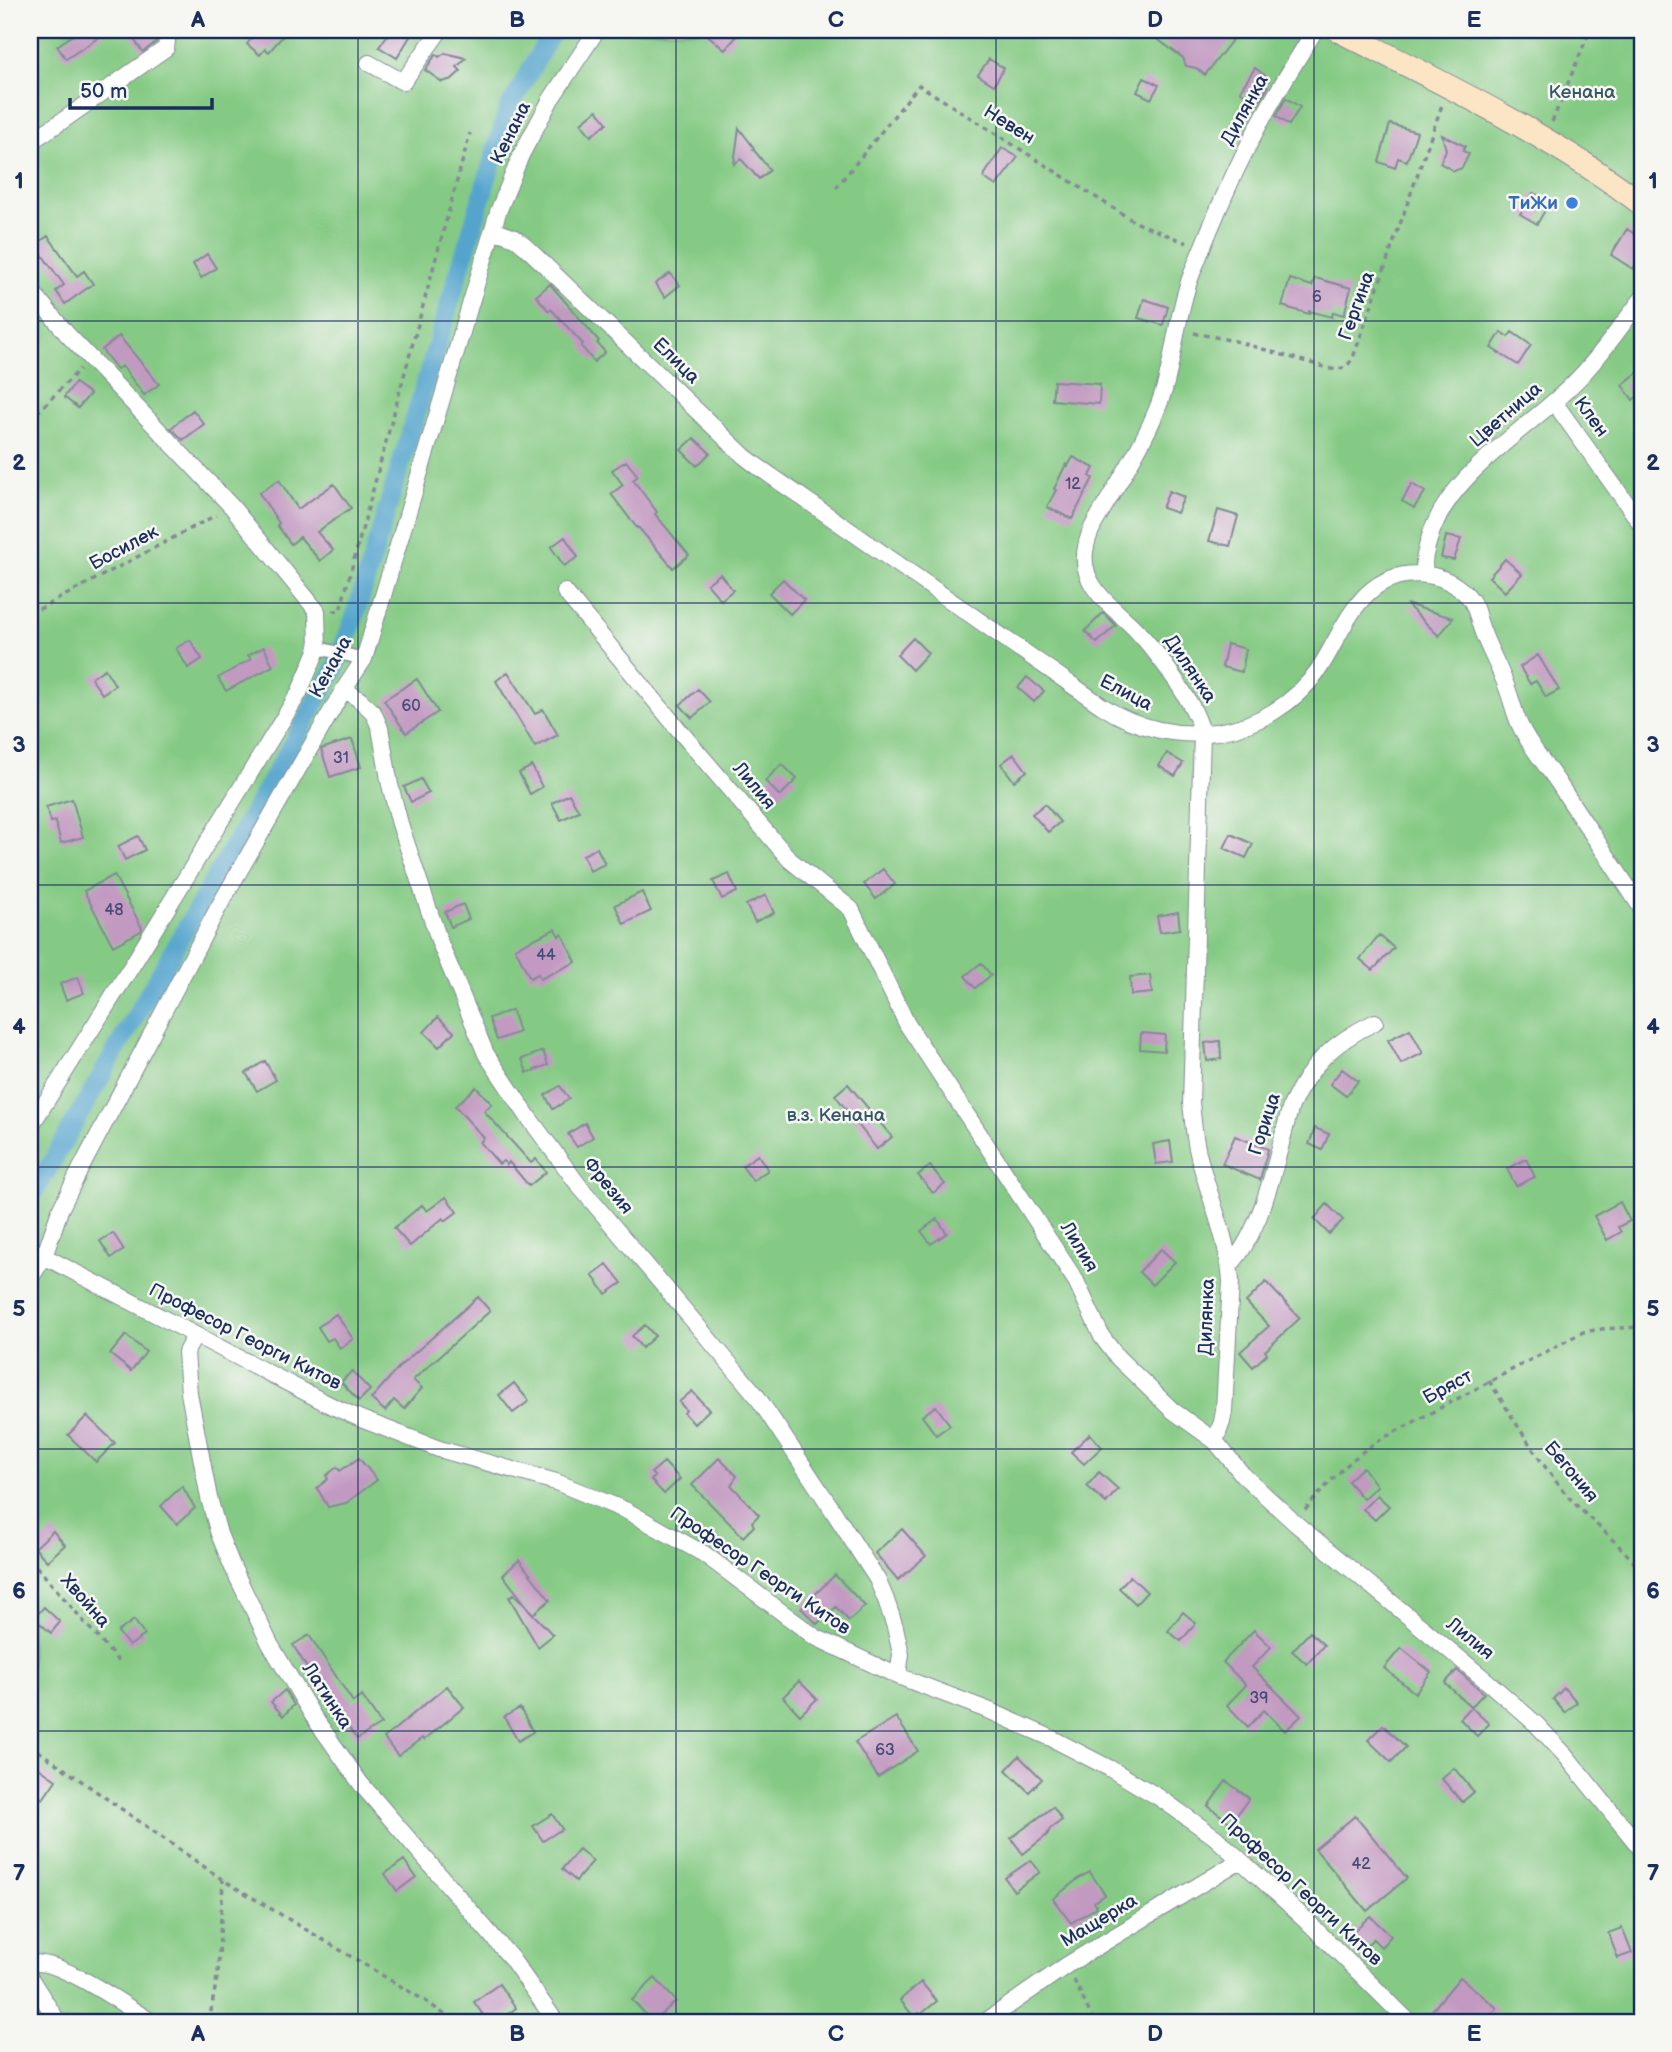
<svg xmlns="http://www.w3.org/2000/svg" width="1672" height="2052" font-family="'Balsamiq Sans',sans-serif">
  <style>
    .green { fill: #85ca84; stroke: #507c71; stroke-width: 2 }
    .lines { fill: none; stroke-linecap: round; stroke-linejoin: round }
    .canal { stroke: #54a4ce; stroke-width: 19 }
    .building { fill: #c299c1 }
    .pedestrian-casing { stroke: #848a95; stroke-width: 15 }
    .minor-casing { stroke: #848a95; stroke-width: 18 }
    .secondary-casing { stroke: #848a95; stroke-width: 25 }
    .path { stroke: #848a95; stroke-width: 3.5; stroke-dasharray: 5 5; stroke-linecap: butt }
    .pedestrian { stroke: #fff; stroke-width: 12 }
    .minor { stroke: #fff; stroke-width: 16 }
    .secondary { stroke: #fce5c4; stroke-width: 23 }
    .grid { fill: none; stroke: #1b2f5e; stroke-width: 2; stroke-opacity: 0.55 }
    .shop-dot { fill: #3f7fe0; stroke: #f6f6f2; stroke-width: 2.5 }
    .labels { text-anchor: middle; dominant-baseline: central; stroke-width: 5; stroke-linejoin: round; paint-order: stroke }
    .number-label { font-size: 16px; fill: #454a77 }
    .park-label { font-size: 19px; fill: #365668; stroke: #f6f6f2 }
    .street-label { font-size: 19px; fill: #1b2f5e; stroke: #f6f6f2 }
    .shop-label { font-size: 19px; font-weight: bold; fill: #366cbe; stroke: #f6f6f2; text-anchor: end }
    .neatline { fill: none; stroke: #1b2f5e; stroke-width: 2.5 }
    .grid-label { font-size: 23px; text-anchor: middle; font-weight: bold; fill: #1b2f5e }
  </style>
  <rect width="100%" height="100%" fill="#f6f6f2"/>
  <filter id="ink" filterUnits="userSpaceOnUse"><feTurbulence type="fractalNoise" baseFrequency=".0143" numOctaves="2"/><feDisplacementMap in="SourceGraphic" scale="14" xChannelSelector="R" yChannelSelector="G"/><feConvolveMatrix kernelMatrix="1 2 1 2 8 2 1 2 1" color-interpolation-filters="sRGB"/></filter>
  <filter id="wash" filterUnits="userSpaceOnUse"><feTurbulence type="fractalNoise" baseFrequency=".00686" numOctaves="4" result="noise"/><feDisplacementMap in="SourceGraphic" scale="28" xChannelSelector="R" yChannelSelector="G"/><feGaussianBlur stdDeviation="1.57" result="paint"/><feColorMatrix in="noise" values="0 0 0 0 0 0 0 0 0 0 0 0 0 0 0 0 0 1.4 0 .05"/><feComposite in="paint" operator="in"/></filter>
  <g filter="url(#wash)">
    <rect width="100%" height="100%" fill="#ede6cc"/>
    <path class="green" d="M30 30H1642V2022H30Z"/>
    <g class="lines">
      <path class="canal" d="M30 1200 334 671 354 619 508 110 553 30"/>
    </g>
    <g id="blocks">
      <path class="building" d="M80 30H110L66 59 57 46Z
        M127 30H154L156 42 143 52Z
        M240 30H288L269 52 265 49 260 55 247 44 251 39Z
        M391 30H414L397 58 379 47Z
        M702 30H728L736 37 725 50Z
        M1145 30H1219L1232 40 1205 75 1196 68 1186 66 1183 58Z
        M445 53 466 58 457 67 461 71 452 79 442 82 425 70 436 54 439 57Z
        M989 59 1004 68 994 85 978 75Z
        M1255 68 1269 78 1265 85 1268 87 1258 104 1240 91Z
        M1144 78 1159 85 1151 99 1137 92Z
        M1286 98 1300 107 1289 125 1276 116Z
        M597 110 607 123 591 136 581 123Z
        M1390 124 1417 132 1407 161 1398 158 1395 168 1379 162Z
        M739 128 754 148 753 149 770 170 759 179 741 159 734 164Z
        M1442 135 1465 146 1463 151 1469 154 1462 168 1454 171 1440 163 1446 150Z
        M1002 148 1018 157 996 186 983 177Z
        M1533 193 1550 202 1537 224 1520 214Z
        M1627 229 1642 239V255L1633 269 1611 255Z
        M48 236 77 276 84 271 93 284 65 304 56 291 64 285 35 245Z
        M207 254 216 268 201 278 193 264Z
        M670 273 680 285 665 297 655 284Z
        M1315 278 1351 288 1344 315 1333 312 1332 317 1309 311V314L1282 306 1290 279 1312 286Z
        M550 284 599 341 597 343 605 352 594 362 581 346 583 344 551 309 549 311 536 296Z
        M1144 299 1168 307 1163 325 1138 318Z
        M1501 332 1508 337 1512 332 1531 345 1518 365 1491 348Z
        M119 336 159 384 144 395 122 366 117 369 102 350Z
        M1642 369V393L1633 400 1622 385Z
        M1054 381 1100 384 1099 404 1052 400Z
        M75 383 90 394 78 408 64 397Z
        M193 410 204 424 183 440 171 428Z
        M694 438 710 453 697 466 681 450Z
        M1073 457 1094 468 1090 476 1093 478 1072 519 1047 507 1056 490 1054 489 1066 464 1068 466Z
        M626 461 638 476 633 480 657 512 655 514 689 555 673 568 638 527 637 528 611 494 623 485 612 470Z
        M279 480 298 509 334 484 351 508 317 532 333 550 320 561 300 537 291 544 277 525 279 523 259 493Z
        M1412 484 1425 492 1414 508 1402 501Z
        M1169 491 1184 497 1177 513 1162 508Z
        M1218 510 1238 516 1230 546 1209 541Z
        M1446 536 1461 539 1454 560 1441 558Z
        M565 537 578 557 564 566 551 547Z
        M1505 559 1522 574 1505 592 1489 577Z
        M720 574 733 590 721 600 707 584Z
        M783 579 804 600 790 614 769 593Z
        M1406 604 1453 618 1439 636Z
        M1103 613 1116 625 1097 643 1085 631Z
        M913 638 928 653 912 670 897 655Z
        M190 640 202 659 188 668 176 648Z
        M1227 644 1246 649 1242 672 1222 667Z
        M264 647 273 666 226 691 218 678 251 659 248 655Z
        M1538 655 1559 690 1546 697 1536 681 1530 684 1520 667Z
        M105 669 115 685 102 694 91 678Z
        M508 672 535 714 543 709 558 735 535 747 496 681Z
        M1027 677 1044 691 1034 702 1018 688Z
        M417 679 438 712 406 733 384 700Z
        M698 689 710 702 692 718 680 705Z
        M352 739 361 767 330 777 321 749Z
        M1167 753 1183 763 1175 776 1159 766Z
        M1014 754 1027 771 1014 781 1001 764Z
        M782 764 797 779 780 796 765 781Z
        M532 766 542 787 530 794 519 773Z
        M421 779 429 793 411 802 404 787Z
        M569 794 579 811 561 820 552 803Z
        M72 799 83 837 61 843 55 821 51 822 46 807Z
        M1045 804 1060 822 1048 832 1032 814Z
        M1231 834 1253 844 1246 858 1224 848Z
        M138 836 145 850 125 860 118 846Z
        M597 848 605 864 590 871 583 855Z
        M883 869 895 884 876 899 864 884Z
        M729 874 737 892 722 899 713 881Z
        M114 875 142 928 141 931 113 946 84 891Z
        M642 892 651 911 624 924 615 905Z
        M766 895 774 913 755 922 746 905Z
        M463 904 469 919 451 927 445 912Z
        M1178 912 1180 929 1160 932 1157 916Z
        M555 929 559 936 562 934 576 962 540 979 538 974 530 978 515 948Z
        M1379 935 1394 948 1373 970 1360 959Z
        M981 963 991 975 975 988 965 976Z
        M1150 975 1152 993 1131 995 1130 977Z
        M78 977 84 993 66 1000 60 984Z
        M512 1010 519 1032 497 1040 489 1018Z
        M438 1017 454 1032 439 1047 424 1032Z
        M1410 1029 1423 1053 1401 1064 1388 1040Z
        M1141 1033 1165 1035 1164 1051 1140 1049Z
        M1220 1041 1221 1059 1207 1061 1205 1043Z
        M543 1051 548 1065 527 1073 522 1059Z
        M265 1061 276 1080 257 1091 246 1073Z
        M1342 1069 1358 1081 1346 1096 1330 1084Z
        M848 1084 892 1137 877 1149 835 1095Z
        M560 1086 569 1099 553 1109 545 1095Z
        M476 1087 492 1104 484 1111 531 1163 536 1159 546 1172 529 1186 509 1162 507 1165 503 1161 499 1164 480 1142 484 1138 455 1106Z
        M585 1123 593 1137 577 1147 568 1134Z
        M1315 1128 1329 1134 1322 1150 1309 1144Z
        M1235 1136 1268 1149 1260 1180 1222 1164Z
        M1170 1141 1173 1162 1156 1164 1153 1144Z
        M758 1155 768 1170 753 1181 742 1166Z
        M1526 1159 1535 1177 1516 1186 1507 1169Z
        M930 1166 945 1184 933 1193 918 1175Z
        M446 1197 457 1212 445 1221 443 1218 410 1246 394 1228 422 1205 427 1211Z
        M1620 1202 1630 1221 1618 1227 1621 1232 1607 1240 1594 1216Z
        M1327 1204 1343 1220 1329 1234 1314 1219Z
        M937 1219 947 1233 931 1244 921 1231Z
        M113 1233 124 1250 111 1258 100 1241Z
        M1161 1249 1175 1262 1152 1285 1139 1272Z
        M607 1264 622 1283 606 1294 592 1275Z
        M1266 1282 1300 1318 1265 1351 1267 1354 1253 1367 1240 1352 1269 1326 1246 1302Z
        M478 1297 490 1311 413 1380 422 1388 404 1409 394 1400 385 1411 371 1399 400 1366Z
        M336 1314 353 1339 340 1348 333 1338 327 1341 318 1327Z
        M645 1325 655 1336 642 1348 632 1336Z
        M126 1335 146 1352 131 1371 110 1354Z
        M352 1371 370 1390 359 1401 341 1382Z
        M514 1383 529 1401 513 1413 499 1395Z
        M692 1391 709 1410 694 1424 684 1413 686 1410 679 1402Z
        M936 1406 950 1425 936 1435 922 1416Z
        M87 1416 115 1443 96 1462 68 1435Z
        M1090 1434 1102 1447 1084 1464 1071 1452Z
        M359 1458 377 1480 346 1503 328 1507 317 1488 328 1479 326 1476 337 1467 340 1471Z
        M719 1458 737 1476 731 1485 759 1515 752 1522 754 1526 743 1537 692 1485Z
        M664 1462 680 1479 664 1494 651 1480 655 1477 651 1473Z
        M1363 1467 1377 1486 1363 1499 1348 1481Z
        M1099 1472 1118 1489 1106 1503 1087 1486Z
        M182 1486 195 1508 177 1524 161 1506Z
        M1377 1495 1389 1506 1375 1520 1363 1509Z
        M902 1529 926 1556 898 1580 875 1553Z
        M53 1531 65 1545 47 1561 35 1548Z
        M519 1560 550 1600 533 1614 503 1575Z
        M835 1575 865 1606 849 1621 836 1607 817 1624 801 1608Z
        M1130 1576 1147 1592 1136 1604 1119 1588Z
        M514 1594 553 1635 538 1647 509 1597Z
        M44 1607 60 1622 51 1633 34 1618Z
        M1183 1612 1196 1623 1181 1641 1168 1631Z
        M134 1620 145 1635 129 1646 118 1632Z
        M1254 1630 1271 1647 1252 1667 1301 1716 1285 1731 1264 1710 1248 1727 1227 1705 1246 1685 1223 1662Z
        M1310 1632 1324 1645 1307 1664 1292 1651Z
        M309 1635 353 1702 362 1696 381 1724 357 1739 317 1684 293 1645Z
        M1401 1648 1431 1672 1415 1693 1384 1668Z
        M1457 1670 1484 1693 1471 1707 1445 1683Z
        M799 1681 817 1699 800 1715 783 1697Z
        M447 1686 464 1707 424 1740 422 1738 398 1756 384 1738Z
        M1564 1688 1577 1702 1565 1713 1553 1699Z
        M285 1690 294 1705 283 1716 271 1702Z
        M1471 1707 1489 1724 1477 1736 1460 1719Z
        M520 1708 533 1732 518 1741 504 1717Z
        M896 1717 918 1751 878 1777 855 1742Z
        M1383 1725 1406 1747 1391 1762 1368 1740Z
        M1019 1756 1042 1779 1029 1792 1006 1770Z
        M37 1767 56 1780 43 1799 30 1791V1777Z
        M1454 1768 1474 1792 1462 1802 1442 1779Z
        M1226 1781 1249 1798 1231 1823 1208 1806Z
        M1053 1807 1062 1820 1050 1829 1047 1835 1023 1854 1011 1838Z
        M552 1814 562 1829 543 1841 533 1826Z
        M1355 1816 1407 1878 1367 1911 1315 1849Z
        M579 1849 593 1861 576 1881 562 1869Z
        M404 1860 416 1877 397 1891 385 1874Z
        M1031 1860 1040 1872 1014 1891 1005 1878Z
        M1090 1872 1105 1895 1094 1902 1097 1907 1071 1923 1053 1899 1079 1878Z
        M1370 1916 1391 1936 1381 1947 1373 1939 1359 1953 1345 1939Z
        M1622 1928 1632 1953 1618 1958 1608 1933Z
        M1460 1977 1497 2008 1486 2022H1439L1429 2014Z
        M655 1978 676 2001 653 2022 632 2000Z
        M921 1982 937 2001 920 2015 919 2013 914 2017 900 2000Z
        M499 1984 516 2008 497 2022H488L474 2002Z"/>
    </g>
  </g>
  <g filter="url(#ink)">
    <use href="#blocks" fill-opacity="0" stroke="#848a95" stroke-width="2"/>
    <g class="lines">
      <g class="pedestrian-casing">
        <path id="pedestrian" d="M318 648 364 659"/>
      </g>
      <g class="minor-casing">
        <path id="minor" d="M369 63 403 82 440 30
          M30 142 65 119 166 48 167 41 164 30
          M493 230 515 238 527 248 744 456 757 466 1102 706C1172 752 1269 741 1319 669 1335 645 1346 614 1368 593 1396 567 1441 568 1468 596 1477 606 1477 618 1482 630 1489 650 1500 668 1507 688 1513 703 1515 719 1524 733 1533 750 1546 765 1557 781 1585 824 1614 866 1642 909
          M30 289 67 334 232 507 317 611 318 648 299 693 133 964 30 1127
          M1554 402 1642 525
          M1426 575C1422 564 1425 554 1428 543 1445 476 1523 433 1571 386 1598 360 1619 328 1642 299
          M565 592 684 736 790 860 851 909 907 1024 1076 1281 1102 1337 1118 1358 1172 1410 1215 1441 1243 1475 1295 1523 1488 1682 1536 1724 1566 1756 1642 1850
          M344 689 360 700 373 712 380 728 390 785 400 824 440 943 486 1054 529 1118 580 1187 756 1395 828 1503 877 1579 886 1600 895 1627 901 1654 898 1676
          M30 1249 330 1405 361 1419 439 1449 556 1482 627 1511 704 1554 815 1637 898 1676 990 1711 1051 1738 1109 1768 1160 1798 1215 1837 1304 1918 1409 2022
          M1230 1265C1264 1229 1277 1154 1291 1106 1310 1064 1334 1042 1375 1022
          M30 1279 44 1257 60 1210 82 1166 218 908 344 689 364 659 498 212 521 155 551 99 597 30
          M195 1335 186 1352 189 1393 209 1498 219 1534 233 1568 270 1644 313 1716 361 1784 511 1958 556 2022
          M1215 1441 1222 1422 1224 1411 1231 1281C1228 1237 1208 1195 1198 1153 1194 1137 1193 1120 1191 1103L1202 734C1197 705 1157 652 1136 630 1121 614 1098 599 1089 578 1081 560 1085 543 1093 526 1118 482 1149 438 1164 390 1175 352 1177 313 1191 276 1209 230 1228 184 1251 140 1270 102 1293 66 1315 30
          M30 1964C57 1956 126 2007 152 2022
          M30 1978 58 2022
          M985 2022 1067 1965 1239 1861"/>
      </g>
      <g class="secondary-casing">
        <path id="secondary" d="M1338 30C1442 83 1549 134 1642 204"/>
      </g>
      <path class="path" d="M1552 122 1590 30
        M836 188 919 85 1135 222 1187 243
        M1194 333 1235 341 1331 369C1344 370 1349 366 1354 355L1442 105
        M30 420 80 369
        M333 611H340L470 133
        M30 614 216 515
        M1489 1381C1514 1419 1537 1459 1566 1494 1590 1521 1620 1543 1642 1572
        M1305 1510C1328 1483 1347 1462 1376 1442L1583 1332 1602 1329 1642 1327
        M30 1559 119 1662
        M30 1745 223 1880 427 2002 455 2022
        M1074 1980 1094 2022
        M209 2022 218 1972 223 1880"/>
      <use href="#pedestrian" class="pedestrian"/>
      <use href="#minor" class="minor"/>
      <use href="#secondary" class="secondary"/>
    </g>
  </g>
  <path class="grid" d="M358 30V2022M676 30V2022M996 30V2022M1314 30V2022M30 321H1642M30 603H1642M30 885H1642M30 1167H1642M30 1449H1642M30 1731H1642"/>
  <circle class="shop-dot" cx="1572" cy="203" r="7"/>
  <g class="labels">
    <g class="number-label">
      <text x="1317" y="297">6</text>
      <text x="1073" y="484">12</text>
      <text x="411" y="706">60</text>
      <text x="341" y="758">31</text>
      <text x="114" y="910">48</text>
      <text x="546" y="955">44</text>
      <text x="1259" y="1698">39</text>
      <text x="885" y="1750">63</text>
      <text x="1361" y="1864">42</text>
    </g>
    <g class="park-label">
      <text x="1582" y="92">Кенана</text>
      <text x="836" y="1115">в.з. Кенана</text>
    </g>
    <g class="street-label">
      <text transform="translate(1245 110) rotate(-61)">Дилянка</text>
      <text transform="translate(1009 125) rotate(32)">Невен</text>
      <text transform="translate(511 133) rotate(-64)">Кенана</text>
      <text transform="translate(1357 306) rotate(-70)">Гергина</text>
      <text transform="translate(676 361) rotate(44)">Елица</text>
      <text transform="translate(1506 415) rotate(-41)">Цветница</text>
      <text transform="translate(1591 417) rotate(54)">Клен</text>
      <text transform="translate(124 548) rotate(-28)">Босилек</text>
      <text transform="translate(331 667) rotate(-61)">Кенана</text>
      <text transform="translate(1190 669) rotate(56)">Дилянка</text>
      <text transform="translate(1126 693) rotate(28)">Елица</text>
      <text transform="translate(754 786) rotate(50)">Лилия</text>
      <text transform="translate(1265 1124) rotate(-72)">Горица</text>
      <text transform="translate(608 1186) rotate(51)">Фрезия</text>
      <text transform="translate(1079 1247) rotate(59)">Лилия</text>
      <text transform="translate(1207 1317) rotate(-88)">Дилянка</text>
      <text transform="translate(245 1337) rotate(27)">Професор Георги Китов</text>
      <text transform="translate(1448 1387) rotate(-28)">Бряст</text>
      <text transform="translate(1571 1472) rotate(50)">Бегония</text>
      <text transform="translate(760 1571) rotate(34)">Професор Георги Китов</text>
      <text transform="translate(85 1601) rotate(49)">Хвойна</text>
      <text transform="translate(1470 1639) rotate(39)">Лилия</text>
      <text transform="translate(327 1696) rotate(57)">Латинка</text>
      <text transform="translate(1301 1890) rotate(43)">Професор Георги Китов</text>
      <text transform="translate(1099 1921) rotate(-31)">Мащерка</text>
    </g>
    <g class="shop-label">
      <text x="1558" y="203">ТиЖи</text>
    </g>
  </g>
  <rect width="1672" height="2052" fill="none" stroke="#f6f6f2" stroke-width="77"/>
  <path d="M70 98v10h142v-10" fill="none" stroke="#1b2f5e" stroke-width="3.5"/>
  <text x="80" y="98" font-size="21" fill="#1b2f5e" stroke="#f6f6f2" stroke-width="5" paint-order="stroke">50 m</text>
  <rect x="38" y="38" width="1596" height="1976" class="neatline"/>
  <g class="grid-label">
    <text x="198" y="27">A</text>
    <text x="517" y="27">B</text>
    <text x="836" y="27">C</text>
    <text x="1155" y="27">D</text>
    <text x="1474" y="27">E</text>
    <text x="19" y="188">1</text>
    <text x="1653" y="188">1</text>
    <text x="19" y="470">2</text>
    <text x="1653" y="470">2</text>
    <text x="19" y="752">3</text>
    <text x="1653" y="752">3</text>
    <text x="19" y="1034">4</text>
    <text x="1653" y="1034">4</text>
    <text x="19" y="1316">5</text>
    <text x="1653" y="1316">5</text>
    <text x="19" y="1598">6</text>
    <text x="1653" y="1598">6</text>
    <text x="19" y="1880">7</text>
    <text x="1653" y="1880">7</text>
    <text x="198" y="2041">A</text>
    <text x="517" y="2041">B</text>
    <text x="836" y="2041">C</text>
    <text x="1155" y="2041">D</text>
    <text x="1474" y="2041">E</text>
  </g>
</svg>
